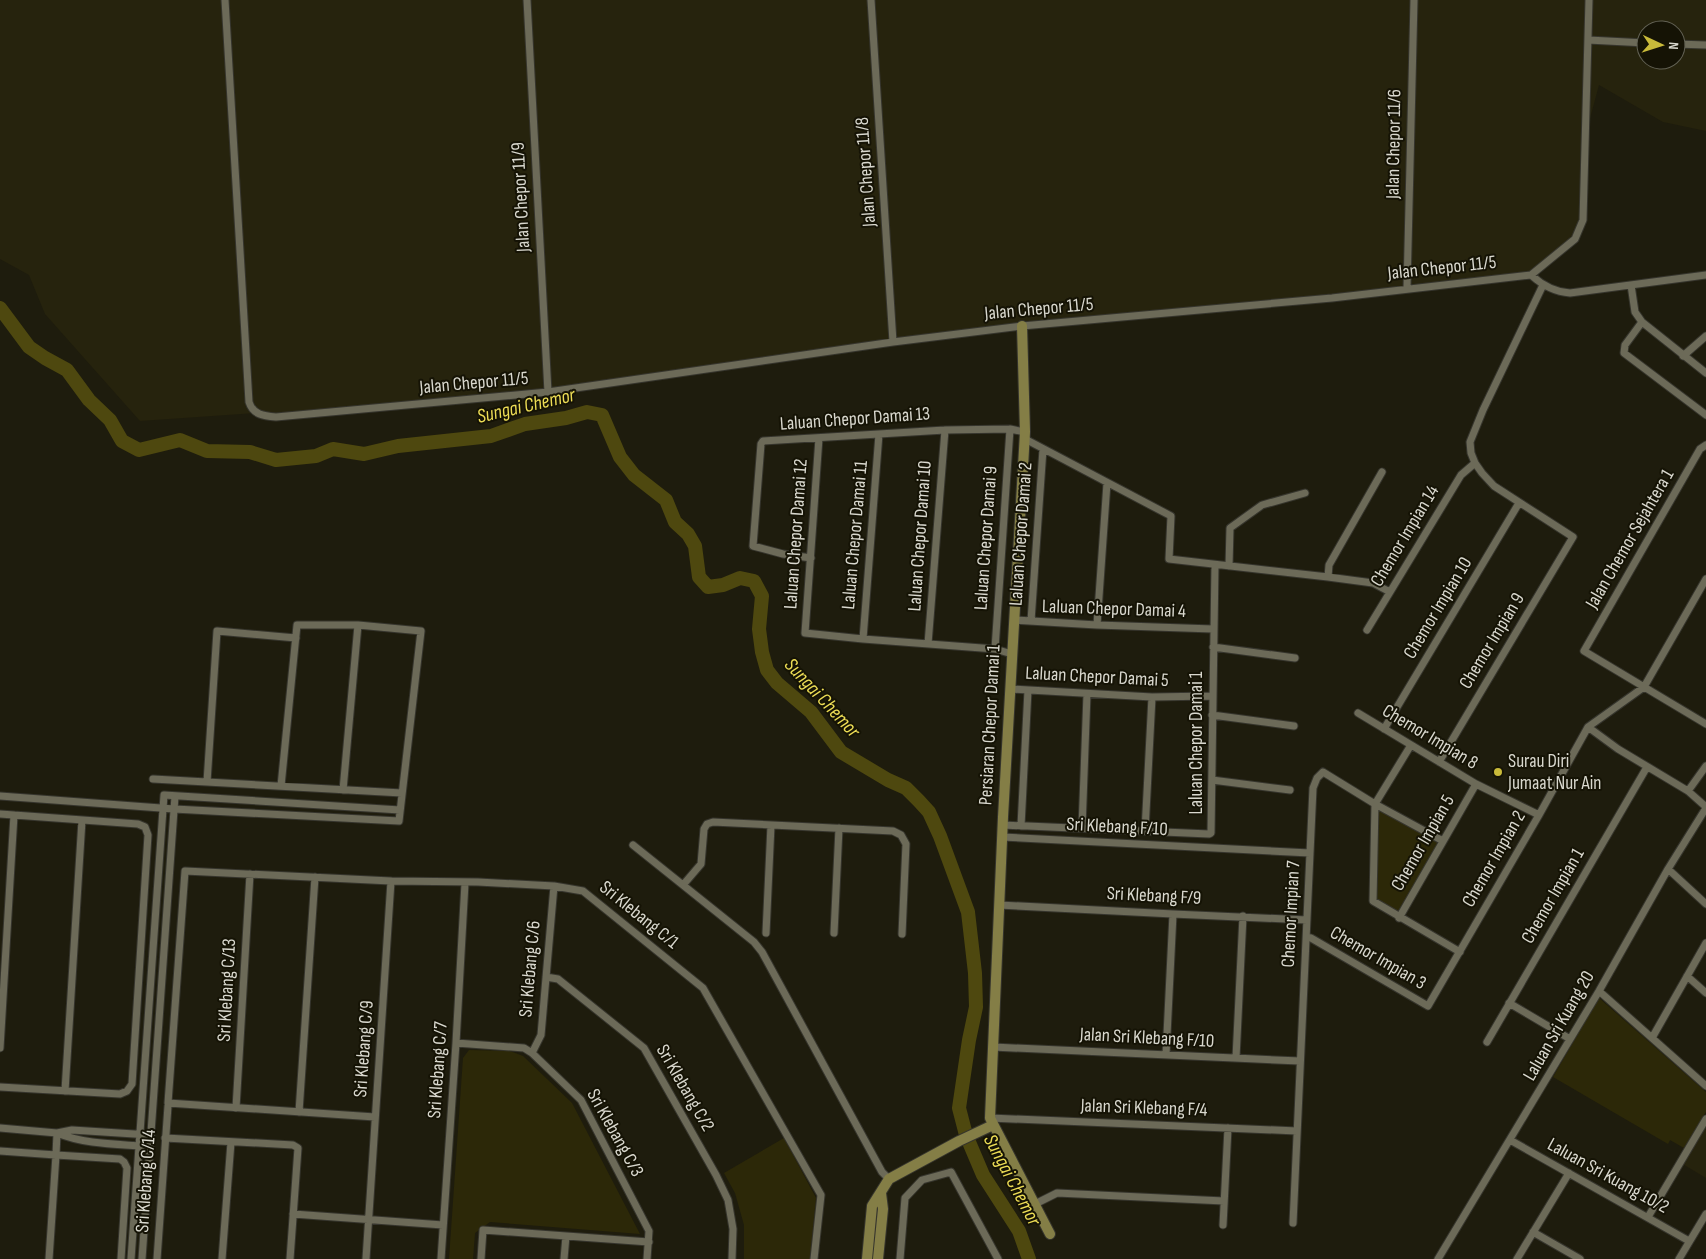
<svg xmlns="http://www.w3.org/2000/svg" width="1706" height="1259" font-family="'Sofia Sans Condensed',sans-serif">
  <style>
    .built { fill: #26230d; fill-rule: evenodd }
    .green { fill: #2c2808 }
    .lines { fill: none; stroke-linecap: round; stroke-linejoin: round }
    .river { stroke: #4e480f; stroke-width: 14 }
    .street-casing { stroke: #36352d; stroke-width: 9 }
    .secondary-casing { stroke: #36352d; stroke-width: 12 }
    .street { stroke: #6c6a58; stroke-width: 7 }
    .secondary { stroke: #847e46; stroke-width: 10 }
    .poi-dot { fill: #c9ba3a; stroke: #151305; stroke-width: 2 }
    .labels { text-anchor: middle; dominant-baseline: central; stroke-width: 4; stroke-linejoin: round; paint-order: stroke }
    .street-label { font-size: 19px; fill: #d9d8ce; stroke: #151305 }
    .poi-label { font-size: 19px; fill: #d9d8ce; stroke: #151305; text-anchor: start }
    .water-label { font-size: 20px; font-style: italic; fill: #ecdc55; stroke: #151305 }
  </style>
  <rect width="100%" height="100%" fill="#1e1c0d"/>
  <path class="built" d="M0 0H1706V131L1663 122 1599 85 1585 137 1583 220 1575 239 1529 279 1407 288 1022 326 548 392 276 417 257 413 140 421 45 314 29 275 0 259ZM1646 30H1676V60H1646Z
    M1706 1119V1178L1681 1163Z"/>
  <path class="green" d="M1375 804 1443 841 1399 918 1373 901Z
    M1599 998 1706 1092V1112L1684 1148 1670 1140 1668 1144 1553 1077Z
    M469 1050 510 1051 523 1056 572 1103 640 1234 490 1222 475 1233 473 1259H449L463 1058Z
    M784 1138 816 1198 810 1259H744V1225L735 1193 724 1173Z"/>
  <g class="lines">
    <path class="river" d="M0 308 29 347 45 358 67 370 89 400 110 420 122 441 139 450 180 440 207 451 250 452 276 460 316 456 333 449 364 454 398 446 491 436 525 424 566 418 587 412 602 415 620 457 634 475 666 500 675 522 688 534 695 546 699 577 708 587 723 585 740 578 754 581 762 596 759 629 762 652 767 670 777 683 811 712 841 752 888 780 906 788 919 801 929 812 940 836 968 912 975 973 976 1007 969 1040 959 1108 966 1135 983 1175 1019 1231 1029 1259"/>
    <g class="street-casing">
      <path id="street" d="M225 0 249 402C253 415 264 416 276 417L548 392 893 342 1022 326 1332 298 1531 275 1575 239 1583 220 1589 0
        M527 0 548 392
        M871 0 893 342
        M1588 40 1646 43
        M1676 44 1706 45
        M1531 275C1542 285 1554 292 1570 293L1706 275
        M1631 285 1635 312 1642 322 1706 373
        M1407 288 1414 0
        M1642 322 1625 345 1624 353 1706 415
        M1683 356 1706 336
        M819 438 805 633 863 639 995 649 1012 654
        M1025 439 1171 516 1169 559 1328 577
        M1706 445 1700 449 1584 651 1706 724
        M1382 472 1329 565 1328 577 1373 583 1390 592
        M811 558 783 554 753 546 761 444 763 441 945 430 1010 429 1025 432
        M1229 566 1230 528 1262 505 1305 493
        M1014 620 1097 625 1213 629
        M1031 621 1043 449
        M1097 625 1107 483
        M1367 630 1461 475 1475 463
        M863 639 879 434
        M928 644 945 430
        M1213 647 1295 658
        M995 649 1010 429
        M1010 689 1152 697 1212 696
        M1358 713 1476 784 1539 815
        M1212 715 1294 726
        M1588 727 1618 749 1688 791 1706 807
        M1384 729 1519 503
        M1411 745 1375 804 1373 901 1460 952
        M1439 762 1573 537 1494 486 1482 473 1475 463 1471 453 1470 442 1483 410 1543 285
        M153 779 402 793
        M1212 780 1290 790
        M207 782 217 631 296 638
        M343 790 358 625
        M1688 791 1706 766
        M0 796 174 809 399 821 421 631 358 625H297L281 786
        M0 814 138 824 145 827 148 835 132 1084 127 1091 120 1094 0 1087
        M1003 825 1209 834 1211 833 1215 565
        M1021 826 1028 690
        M1082 828 1087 694
        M1145 831 1152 697
        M1002 837 1310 853
        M633 845 754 942 762 952 882 1172 889 1179
        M1668 869 1706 904
        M683 885 701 864 704 829 707 824 713 822 893 831 901 835 906 844 902 934
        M999 905 1173 914 1307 920
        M1399 918 1476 784
        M766 933 771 825
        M834 933 839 828
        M1311 938 1428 1006 1539 815 1588 727 1644 687 1706 579
        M1687 976 1706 993
        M546 977 558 979 644 1048 716 1175 728 1200 733 1229 732 1259
        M1599 991 1706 1086
        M1509 1003 1570 1039
        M1652 1038 1706 943
        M1487 1042 1647 767
        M456 1043 524 1048 532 1053 581 1100 649 1231 647 1259
        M993 1047 1300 1061
        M0 1048 14 815
        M532 1053 541 1035 554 886
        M1166 1055 1173 914
        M1236 1058 1243 916
        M65 1091 82 820
        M236 1108 250 874
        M299 1112 315 877
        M375 1117 168 1103 185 871 391 881 478 882 554 886 583 891 703 988 821 1195 814 1259
        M990 1118 1297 1131
        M0 1128 57 1133 72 1130 150 1135
        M57 1133C84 1144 113 1144 142 1146
        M165 1138 293 1145 298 1148 290 1259
        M1510 1140 1689 1241
        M0 1151 56 1155 57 1133
        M1035 1204 1057 1193 1224 1201
        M293 1214 443 1225
        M1648 1217 1706 1119
        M1293 1223 1313 788 1317 778 1323 772 1375 804 1443 841
        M1223 1225 1228 1128
        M1533 1232 1580 1259
        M49 1259 56 1155 120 1159 124 1162 127 1168 121 1259
        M131 1259 164 795 400 810
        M142 1259 175 796
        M157 1259 168 1106
        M222 1259 231 1142
        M366 1259 391 881
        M441 1259 456 1043 465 883
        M481 1259 483 1230 649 1242
        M564 1259 566 1236
        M900 1259 905 1198 922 1180 951 1172 998 1259
        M1438 1259 1599 991 1668 869 1706 808
        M1517 1259 1569 1173
        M1679 1259 1706 1214"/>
    </g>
    <g class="secondary-casing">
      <path id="secondary" d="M1022 326 1025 432 1003 817 990 1118 1050 1234
        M867 1259 872 1206 889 1179 959 1141 993 1125
        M878 1259 883 1209 881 1193"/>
    </g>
    <use href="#street" class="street"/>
    <use href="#secondary" class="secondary"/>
  </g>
  <circle class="poi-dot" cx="1498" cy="772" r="5"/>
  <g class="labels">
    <g class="street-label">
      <text transform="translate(1394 144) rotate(-89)">Jalan Chepor 11/6</text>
      <text transform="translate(866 172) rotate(-94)">Jalan Chepor 11/8</text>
      <text transform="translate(521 197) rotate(-93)">Jalan Chepor 11/9</text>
      <text transform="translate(1442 268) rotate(-6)">Jalan Chepor 11/5</text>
      <text transform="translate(1039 309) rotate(-5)">Jalan Chepor 11/5</text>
      <text transform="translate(474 383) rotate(-5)">Jalan Chepor 11/5</text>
      <text transform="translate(855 419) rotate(-4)">Laluan Chepor Damai 13</text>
      <text transform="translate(796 534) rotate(-86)">Laluan Chepor Damai 12</text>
      <text transform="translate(1021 534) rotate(-86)">Laluan Chepor Damai 2</text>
      <text transform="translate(855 535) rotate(-85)">Laluan Chepor Damai 11</text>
      <text transform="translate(920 536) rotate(-86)">Laluan Chepor Damai 10</text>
      <text transform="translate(1405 536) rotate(-59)">Chemor Impian 14</text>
      <text transform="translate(986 538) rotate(-86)">Laluan Chepor Damai 9</text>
      <text transform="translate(1630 539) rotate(-60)">Jalan Chemor Sejahtera 1</text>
      <text transform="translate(1438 608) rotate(-59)">Chemor Impian 10</text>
      <text transform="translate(1114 609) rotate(2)">Laluan Chepor Damai 4</text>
      <text transform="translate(1492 641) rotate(-59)">Chemor Impian 9</text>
      <text transform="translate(1097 677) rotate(3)">Laluan Chepor Damai 5</text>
      <text transform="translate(990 725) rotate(-87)">Persiaran Chepor Damai 1</text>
      <text transform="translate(1430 737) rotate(31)">Chemor Impian 8</text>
      <text transform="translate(1196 743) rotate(-90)">Laluan Chepor Damai 1</text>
      <text transform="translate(1117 827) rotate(3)">Sri Klebang F/10</text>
      <text transform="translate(1423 843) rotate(-60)">Chemor Impian 5</text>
      <text transform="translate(1494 859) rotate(-60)">Chemor Impian 2</text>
      <text transform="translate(1154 896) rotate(3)">Sri Klebang F/9</text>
      <text transform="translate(1553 896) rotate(-60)">Chemor Impian 1</text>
      <text transform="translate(1291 914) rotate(-87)">Chemor Impian 7</text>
      <text transform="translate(639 915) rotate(39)">Sri Klebang C/1</text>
      <text transform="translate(1378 958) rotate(30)">Chemor Impian 3</text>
      <text transform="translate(530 969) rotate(-85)">Sri Klebang C/6</text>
      <text transform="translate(227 990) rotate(-87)">Sri Klebang C/13</text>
      <text transform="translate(1559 1026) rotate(-60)">Laluan Sri Kuang 20</text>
      <text transform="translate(1147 1038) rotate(3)">Jalan Sri Klebang F/10</text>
      <text transform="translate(364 1049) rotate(-86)">Sri Klebang C/9</text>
      <text transform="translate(438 1070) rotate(-86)">Sri Klebang C/7</text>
      <text transform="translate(685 1088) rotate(60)">Sri Klebang C/2</text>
      <text transform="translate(1144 1108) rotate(2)">Jalan Sri Klebang F/4</text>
      <text transform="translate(615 1133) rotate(61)">Sri Klebang C/3</text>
      <text transform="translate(1608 1176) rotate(29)">Laluan Sri Kuang 10/2</text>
      <text transform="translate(146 1181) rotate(-86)">Sri Klebang C/14</text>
    </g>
    <g class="poi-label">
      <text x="1508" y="761">Surau Diri<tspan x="1508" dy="22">Jumaat Nur Ain</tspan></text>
    </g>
    <g class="water-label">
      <text transform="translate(526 406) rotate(-13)">Sungai Chemor</text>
      <text transform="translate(822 698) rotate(47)">Sungai Chemor</text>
      <text transform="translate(1012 1180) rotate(62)">Sungai Chemor</text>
    </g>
  </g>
  <g transform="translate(1661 45) rotate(94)"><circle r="24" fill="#151305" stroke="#636255"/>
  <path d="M0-4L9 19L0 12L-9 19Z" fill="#c9ba3a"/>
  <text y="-8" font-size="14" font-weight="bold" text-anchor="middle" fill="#d9d8ce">N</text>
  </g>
</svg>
